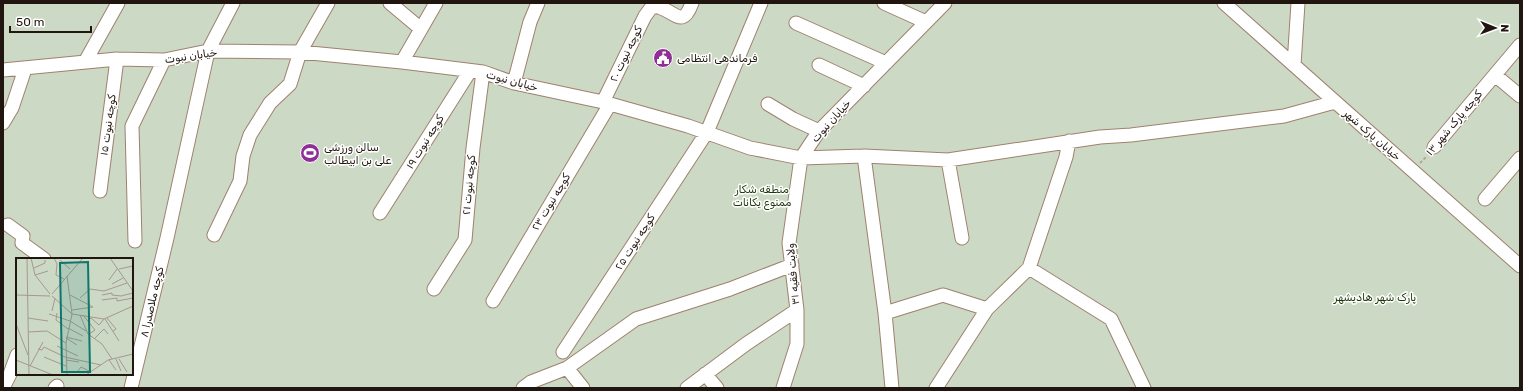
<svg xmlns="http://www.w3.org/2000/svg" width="1523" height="391" font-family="Rubik,Vazirmatn,sans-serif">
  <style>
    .green { fill: #ccd9c4; fill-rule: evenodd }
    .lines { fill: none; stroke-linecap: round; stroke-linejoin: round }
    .minor-casing { stroke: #9f816f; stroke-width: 15 }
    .path { stroke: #b3a69e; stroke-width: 2; stroke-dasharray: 3 2; stroke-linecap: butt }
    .minor { stroke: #fff; stroke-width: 13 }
    .labels { text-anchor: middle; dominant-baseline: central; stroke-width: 3; stroke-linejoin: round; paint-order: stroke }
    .street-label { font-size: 11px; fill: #21160f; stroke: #fff }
    .poi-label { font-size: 11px; fill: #21160f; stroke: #fff; text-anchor: start }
    .park-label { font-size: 11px; fill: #1f3809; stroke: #fff }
    .inset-road { fill: none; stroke: #a59891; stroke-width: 1 }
    .view { fill: #0f766e; fill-opacity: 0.15; stroke: #0f766e; stroke-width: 2 }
    .inset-edge { fill: none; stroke: #21160f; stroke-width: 2 }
  </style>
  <rect width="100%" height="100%" fill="#fdefe7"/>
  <path class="green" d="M3 3H1520V388H3ZM17 259H132V374H17Z"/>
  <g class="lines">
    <g class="minor-casing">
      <path id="minor" d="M390 3 421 29
        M884 3 926 22
        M1224 3 1520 266
        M796 23 886 63
        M85 62 118 3
        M402 62 436 3
        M819 65 864 86
        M1294 65 1298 3
        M3 70 117 59 164 60 208 51 300 52 402 62 483 72 514 83 603 102 688 126 750 148 801 158 864 156 948 160 1100 137 1131 135 1284 116 1335 102
        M1495 75 1520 96
        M514 83 530 22 538 3
        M603 102 645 16 651 8C655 7 658 6 661 8 676 13 683 28 692 3
        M768 104 793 119 819 131
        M3 123 12 108 25 69
        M1434 147 1520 45
        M864 156 885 313 892 388
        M948 160 962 238
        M100 191 117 59
        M1485 199 1520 158
        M380 213 470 71
        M8 225 23 236 22 243 44 259
        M214 235 240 181 243 156 250 135 270 103 290 84 300 52 328 3
        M135 241 132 126 164 60
        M1029 268 1111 319 1144 388
        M434 289 465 240 473 148 483 72
        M493 301 610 104
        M885 313 943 295 987 309
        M563 352 707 132 761 3
        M567 368 583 388
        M705 374 717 388
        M3 388 10 374 17 355
        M55 388 57 386
        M131 388 167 238 208 51 233 3
        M523 388 531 382 567 368 636 319 730 289 792 265
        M687 388 746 344 797 310
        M783 388 797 344V310L789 243 801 158 819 131 945 3
        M936 388 987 309 1029 268 1066 157 1069 141"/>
    </g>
    <path class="path" d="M1420 163 1427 156"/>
    <use href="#minor" class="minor"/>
  </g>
  <defs>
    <g id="civic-disc" transform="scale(1)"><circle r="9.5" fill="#8e2f98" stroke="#fff"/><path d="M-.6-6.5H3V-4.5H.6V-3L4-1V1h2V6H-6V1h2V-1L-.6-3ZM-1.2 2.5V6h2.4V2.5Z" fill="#fff"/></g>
    <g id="stadium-disc" transform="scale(1)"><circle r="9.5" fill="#8e2f98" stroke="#fff"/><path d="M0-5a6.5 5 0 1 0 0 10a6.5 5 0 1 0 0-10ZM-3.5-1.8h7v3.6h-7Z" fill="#fff"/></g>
  </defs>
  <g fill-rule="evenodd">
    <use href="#civic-disc" x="663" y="58"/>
    <use href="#stadium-disc" x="310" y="153"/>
  </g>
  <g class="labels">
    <g class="street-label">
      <text transform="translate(626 54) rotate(-64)">کوچه نبوت ۲۰</text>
      <text transform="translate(191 56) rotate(-8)">خیابان نبوت</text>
      <text transform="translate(512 81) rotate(15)">خیابان نبوت</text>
      <text transform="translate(831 121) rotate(-48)">خیابان نبوت</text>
      <text transform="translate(1454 123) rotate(-50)">کوچه پارک شهر ۱۳</text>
      <text transform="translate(108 125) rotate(-82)">کوچه نبوت ۱۵</text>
      <text transform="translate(1372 135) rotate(41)">خیابان پارک شهر</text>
      <text transform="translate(425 142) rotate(-58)">کوچه نبوت ۱۹</text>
      <text transform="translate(469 185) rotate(-85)">کوچه نبوت ۲۱</text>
      <text transform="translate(551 202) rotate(-59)">کوچه نبوت ۲۳</text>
      <text transform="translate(635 242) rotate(-57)">کوچه نبوت ۲۵</text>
      <text transform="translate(793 274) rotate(-95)">ولایت فقیه ۳۱</text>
      <text transform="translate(152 302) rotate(-77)">کوچه ملاصدرا ۸</text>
    </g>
    <g class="poi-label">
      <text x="677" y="58">فرماندهی انتظامی</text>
      <text x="324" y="147">سالن ورزشی<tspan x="324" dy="13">علی بن ابیطالب</tspan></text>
    </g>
    <g class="park-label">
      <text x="762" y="189">منطقه شکار<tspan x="762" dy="13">ممنوع یکانات</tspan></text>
      <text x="1375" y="297">پارک شهر هادیشهر</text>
    </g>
  </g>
  <g transform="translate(16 258)">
    <rect width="117" height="117" fill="#fdefe7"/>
    <path d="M0 0H117V117H0Z" fill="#ccd9c4"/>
    <path class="inset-road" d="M11 0 13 117M15 0 19 17 34 36M38 0 41 6 40 17 48 21M94 0 117 33M44 2 54 11M18 10 29 5V2M103 11 117 8M19 17 32 13M93 22 101 11M96 26 107 20M36 36 67 0M0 37 34 38M54 37 77 49 56 52M86 37 96 35V37L105 38 117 35M36 38 56 56M64 40 74 31 88 33 111 25M86 42 101 40V43L117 40M36 53 39 40M41 55 40 62 52 71M33 56 54 63 70 73M56 56 88 61 117 48M64 57 72 76 86 86 96 101M67 57 79 72 73 76M12 60 32 63M91 60 100 71 97 73M89 61 103 83M72 63 75 60 83 67 88 61M0 66 12 97M52 70 67 78M31 73 50 85M12 74 31 73M50 79 66 83M50 80 61 87M78 81 88 71 92 76M41 88 62 98M22 91 26 92 28 89 49 99 85 107M28 99 50 108M100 101 105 113M103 101 111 114M0 102 37 117M50 102 63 104M93 102 100 112M14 108 27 84M62 113 65 109 75 114M51 117 50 85 56 56 51 18M70 117 92 102 117 96"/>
    <path class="view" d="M72 4 74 114H46L44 5Z"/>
    <rect width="117" height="117" class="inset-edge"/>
  </g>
  <rect width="1523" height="391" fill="none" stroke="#21160f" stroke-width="8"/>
  <g transform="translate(1495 28) rotate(91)" stroke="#ffffff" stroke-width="3" paint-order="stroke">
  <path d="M0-3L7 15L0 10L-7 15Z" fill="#21160f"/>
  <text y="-6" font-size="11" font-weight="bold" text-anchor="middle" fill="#21160f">N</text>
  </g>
  <path d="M10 26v6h81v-6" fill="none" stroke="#21160f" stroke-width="2"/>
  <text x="16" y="26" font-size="12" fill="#21160f" stroke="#ffffff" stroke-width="3" paint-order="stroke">50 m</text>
</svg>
